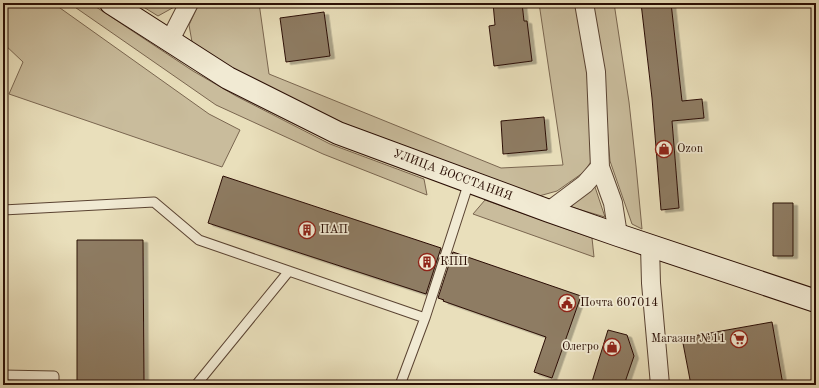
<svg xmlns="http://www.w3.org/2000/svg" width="819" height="388" font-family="'Old Standard TT',serif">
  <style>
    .green { fill: #c9bc9c; stroke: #7a6650 }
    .building { fill: #8e7b64; stroke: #2b0f05; filter: url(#shadow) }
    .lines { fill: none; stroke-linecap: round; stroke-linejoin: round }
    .lane-casing { stroke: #5a4332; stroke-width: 11 }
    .street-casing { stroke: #5a4332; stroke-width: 20 }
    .secondary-casing { stroke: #2b0f05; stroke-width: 24 }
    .lane { stroke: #f1ead3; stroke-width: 9 }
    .street { stroke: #f1ead3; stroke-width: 18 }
    .secondary { stroke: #f1ead3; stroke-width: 22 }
    .labels { text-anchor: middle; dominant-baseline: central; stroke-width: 3.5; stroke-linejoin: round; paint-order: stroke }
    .poi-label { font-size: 12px; fill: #2b0f05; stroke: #f1ead3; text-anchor: start }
    .street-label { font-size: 12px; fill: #2b0f05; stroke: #f1ead3 }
  </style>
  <defs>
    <filter id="shadow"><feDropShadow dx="4.5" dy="2.5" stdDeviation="0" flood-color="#0004"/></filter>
  </defs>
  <rect width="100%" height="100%" fill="#e9dfbb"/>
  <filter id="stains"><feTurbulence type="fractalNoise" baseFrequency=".005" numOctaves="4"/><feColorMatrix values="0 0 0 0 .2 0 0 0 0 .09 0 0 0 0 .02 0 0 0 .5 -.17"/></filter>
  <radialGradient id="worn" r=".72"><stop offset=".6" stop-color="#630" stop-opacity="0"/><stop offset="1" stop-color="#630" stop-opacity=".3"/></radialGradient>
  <path class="green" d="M3 3H53L209 114 240 130 222 167 9 94 23 62 3 43Z
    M69 3H90L193 71 236 96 330 144 424 179 427 195 323 154 216 105Z
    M137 3H178L176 6 158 16Z
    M199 3H259L269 74 501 168 563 165 539 3H576L587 72 592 160 584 172 557 191 539 196 343 123 234 69 192 42 189 25Z
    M591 3H614L629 102 636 166 642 229 632 224 610 161 602 70Z
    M594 184 605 217 571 207Z
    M485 200 592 238 594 257 473 214Z"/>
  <path class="building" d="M493 3H522L524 21H527L532 61 494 66 489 26 495 25Z
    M641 3H671L682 101 702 99 704 118 672 121 679 208 661 210 652 98Z
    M324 12 330 56 286 62 280 18Z
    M544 117 547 150 503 154 501 121Z
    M223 176 441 248 426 294 208 223Z
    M773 203H793V256H773Z
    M77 240H143L144 385H77Z
    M453 252 581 296 552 378 534 372 546 337 443 301 444 300 438 298Z
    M772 322 783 385H691L682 338Z
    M608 330 627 335 634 356 624 385H591Z"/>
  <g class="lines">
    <g class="lane-casing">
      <path id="lane" d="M3 210 154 202 199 240 425 318 400 385
        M425 318 469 182
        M3 375 54 376V385
        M196 385 289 271"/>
    </g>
    <g class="street-casing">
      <path id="street" d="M170 40 189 3
        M600 167 613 203 618 235
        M549 211 585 184 600 167 596 72 584 3
        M650 246 651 283 660 385"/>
    </g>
    <g class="secondary-casing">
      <g id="secondary">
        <path id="s1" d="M111 3 228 78 338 133 549 211 618 235 816 301"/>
      </g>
    </g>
    <use href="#lane" class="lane"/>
    <use href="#street" class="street"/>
    <use href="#secondary" class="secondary"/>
  </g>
  <defs>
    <g id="shop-ring" transform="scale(0.9)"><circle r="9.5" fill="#f1ead3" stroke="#8f2418" stroke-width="1.5"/><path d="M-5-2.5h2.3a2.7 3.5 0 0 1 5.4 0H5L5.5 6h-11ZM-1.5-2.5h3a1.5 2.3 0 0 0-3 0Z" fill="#8f2418"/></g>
    <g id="building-ring" transform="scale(0.9)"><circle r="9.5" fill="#f1ead3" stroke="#8f2418" stroke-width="1.5"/><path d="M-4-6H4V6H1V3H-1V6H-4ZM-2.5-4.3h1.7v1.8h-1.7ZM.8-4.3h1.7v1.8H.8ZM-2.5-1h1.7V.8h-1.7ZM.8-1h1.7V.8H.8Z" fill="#8f2418"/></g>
    <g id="civic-ring" transform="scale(0.9)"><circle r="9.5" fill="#f1ead3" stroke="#8f2418" stroke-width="1.5"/><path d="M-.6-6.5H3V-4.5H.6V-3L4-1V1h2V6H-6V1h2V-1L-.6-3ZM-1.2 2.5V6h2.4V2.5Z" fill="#8f2418"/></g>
    <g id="supermarket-ring" transform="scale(0.9)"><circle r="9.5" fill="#f1ead3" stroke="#8f2418" stroke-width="1.5"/><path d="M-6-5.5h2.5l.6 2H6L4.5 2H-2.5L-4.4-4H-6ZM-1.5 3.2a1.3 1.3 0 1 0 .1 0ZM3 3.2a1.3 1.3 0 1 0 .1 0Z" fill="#8f2418"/></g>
  </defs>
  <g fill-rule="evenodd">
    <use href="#shop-ring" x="664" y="149"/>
    <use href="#building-ring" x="307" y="230"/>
    <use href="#building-ring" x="427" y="262"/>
    <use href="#civic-ring" x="567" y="303"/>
    <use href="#supermarket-ring" x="739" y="339"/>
    <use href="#shop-ring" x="612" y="347"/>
  </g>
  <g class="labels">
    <g class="poi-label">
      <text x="677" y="149">Ozon</text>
      <text x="320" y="230">ПАП</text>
      <text x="440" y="262">КПП</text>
      <text x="580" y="303">Почта 607014</text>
      <text x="726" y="339" text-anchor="end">Магазин №11</text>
      <text x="599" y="347" text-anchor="end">Олегро</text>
    </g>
    <g class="street-label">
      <text stroke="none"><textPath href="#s1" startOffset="384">УЛИЦА ВОССТАНИЯ</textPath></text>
    </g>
  </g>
  <rect width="819" height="388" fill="none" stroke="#e9dfbb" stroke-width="16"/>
  <rect x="4" y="4" width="811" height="380" fill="none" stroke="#2b0f05" stroke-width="2"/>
  <rect x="8" y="8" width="803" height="372" fill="none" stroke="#2b0f05"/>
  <rect width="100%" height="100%" filter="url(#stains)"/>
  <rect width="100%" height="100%" fill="url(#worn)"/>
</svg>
